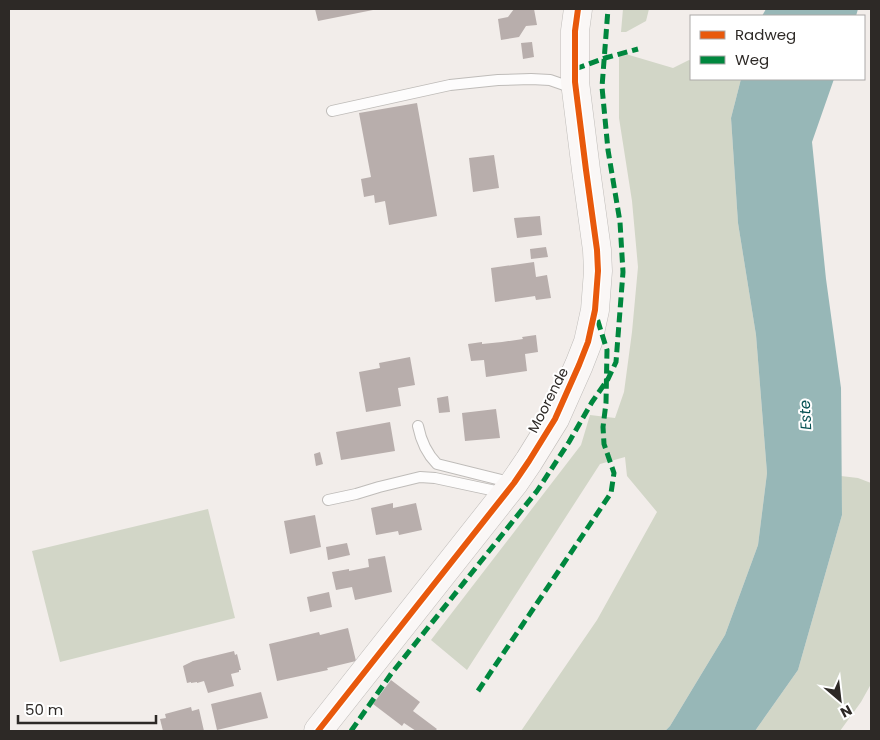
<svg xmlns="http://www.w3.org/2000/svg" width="880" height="740" font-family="Poppins,sans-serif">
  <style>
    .green { fill: #d2d6c7 }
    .water { fill: #97b7b7 }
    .building { fill: #b8aeac }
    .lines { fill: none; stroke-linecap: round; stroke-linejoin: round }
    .lane-casing { stroke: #bfbcb9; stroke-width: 12 }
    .secondary-casing { stroke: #bfbcb9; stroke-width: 29 }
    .lane { stroke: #fdfcfc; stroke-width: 10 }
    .secondary { stroke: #faf7f6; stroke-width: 28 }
    .quiet { stroke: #00873e; stroke-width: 5; stroke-dasharray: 10 5; stroke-linecap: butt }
    .cycleway-casing { stroke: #fff; stroke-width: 9 }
    .cycleway { stroke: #e8590c; stroke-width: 6 }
    .labels { text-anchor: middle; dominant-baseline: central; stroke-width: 4; stroke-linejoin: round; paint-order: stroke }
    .street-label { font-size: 14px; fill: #2d2926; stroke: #fff }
    .water-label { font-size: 15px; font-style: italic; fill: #065153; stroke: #fff }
  </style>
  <rect width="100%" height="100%" fill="#f2edea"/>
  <path class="green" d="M623 9H649L646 21 626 32H621Z
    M619 52 673 68 689 60 691 61V79H741L731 118 738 223 756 335 767 473 758 545 725 635 670 726 665 731H521L597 620 657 512 627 476 625 457 600 464 467 670 431 640 581 445 590 415 615 418 624 392 632 332 638 267 632 201 619 118Z
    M841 476 858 478 871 483V684L861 702 840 731H755L798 670 842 515Z
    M208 509 235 618 60 662 32 551Z"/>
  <path class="water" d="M766 9H858L856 16H762Z
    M741 79H834L812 142 826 279 841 388 842 515 798 670 755 731H665L670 726 725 635 758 545 767 473 756 335 738 223 731 118Z"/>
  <path class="building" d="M315 9H373V10L318 21Z
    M514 9H534L537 25 526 26 519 37 501 40 498 19 508 17Z
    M532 42 534 57 523 59 521 43Z
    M417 103 437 216 389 225 385 201 375 203 374 195 364 197 361 179 371 177 359 113Z
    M494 155 499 188 473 192 469 158Z
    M540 216 542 235 517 238 514 218Z
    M546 247 548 257 531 259 530 249Z
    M534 262 536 277 547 275 551 298 536 300 535 296 495 302 491 268Z
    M536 335 538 352 525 354 527 371 486 377 484 360 471 361 468 344 482 342V344L502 342 523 339 522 337Z
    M410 357 415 385 398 388 401 406 366 412 359 372 380 368 379 363Z
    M448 396 450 412 439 413 437 398Z
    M496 409 500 438 465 441 462 413Z
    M390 422 395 451 341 460 336 432Z
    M320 452 323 464 316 466 314 454Z
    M393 503V508L416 503 422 530 399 535 398 531 376 535 371 508Z
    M315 515 321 547 290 554 284 521Z
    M347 543 350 555 328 560 326 547Z
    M385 556 392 592 355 600 352 587 336 590 332 572 349 569V571L369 567 368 559Z
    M329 592 332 607 310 612 307 597Z
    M348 628 356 661 327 668 328 670 277 681 269 644 319 632 320 635Z
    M234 651 235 655 237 654 241 670H239V672L231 674 234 686 208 693 204 681 197 683V682L191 683V682L187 683 183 666 193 661Z
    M391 680 420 702 413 711 437 729 435 731H416L404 723 402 726 373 704Z
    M261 692 268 718 217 730 211 704Z
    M191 707 192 711 199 709 204 731H163L160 719 166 718 165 714Z"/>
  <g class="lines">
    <g class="lane-casing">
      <path id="lane" d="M332 111 450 85 498 80 531 79 550 80 573 88
        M418 426C421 441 426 453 437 464L513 483
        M328 500 356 494 379 487 420 477 435 478 505 493"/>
    </g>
    <g class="secondary-casing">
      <path id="secondary" d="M318 731 514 483 529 461 555 419 579 365 588 342 595 310 598 271 597 250 586 170 575 82V31L578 9"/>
    </g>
    <use href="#lane" class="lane"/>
    <use href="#secondary" class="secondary"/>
    <path class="quiet" d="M575 69 605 58 638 49
      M478 691 611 493 614 473 604 444 603 427 606 403 607 350 596 315
      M351 731 391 674 537 491 569 442 592 402 608 379 616 362 623 272 620 222 608 150 602 87 608 9"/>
    <g class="cycleway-casing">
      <path id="cycleway" d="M318 731 514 483 529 461 555 419 579 365 588 342 595 310 598 271 597 250 586 170 575 82V31L578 9"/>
    </g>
    <use href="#cycleway" class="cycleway"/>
  </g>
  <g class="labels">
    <g class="street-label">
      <text transform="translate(548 400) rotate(-63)">Moorende</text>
    </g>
    <g class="water-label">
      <text transform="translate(805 415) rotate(-93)">Este</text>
    </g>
  </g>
  <rect width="880" height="740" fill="none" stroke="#2d2926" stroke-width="20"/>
  <rect x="690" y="15" width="175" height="65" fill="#ffffff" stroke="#aba9a8"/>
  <rect x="700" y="31" width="25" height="8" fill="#e8590c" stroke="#aba9a8"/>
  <text x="735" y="40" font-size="15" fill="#2d2926">Radweg</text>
  <rect x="700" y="56" width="25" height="8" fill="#00873e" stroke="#aba9a8"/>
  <text x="735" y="65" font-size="15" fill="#2d2926">Weg</text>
  <g transform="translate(840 700) rotate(152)" stroke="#ffffff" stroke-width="4" paint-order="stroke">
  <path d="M0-4L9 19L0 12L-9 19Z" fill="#2d2926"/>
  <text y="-8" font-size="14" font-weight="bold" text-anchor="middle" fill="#2d2926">N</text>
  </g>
  <path d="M18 715v8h138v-8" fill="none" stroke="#2d2926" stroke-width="2.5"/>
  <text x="25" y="715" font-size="15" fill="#2d2926" stroke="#ffffff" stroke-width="4" paint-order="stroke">50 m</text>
</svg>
